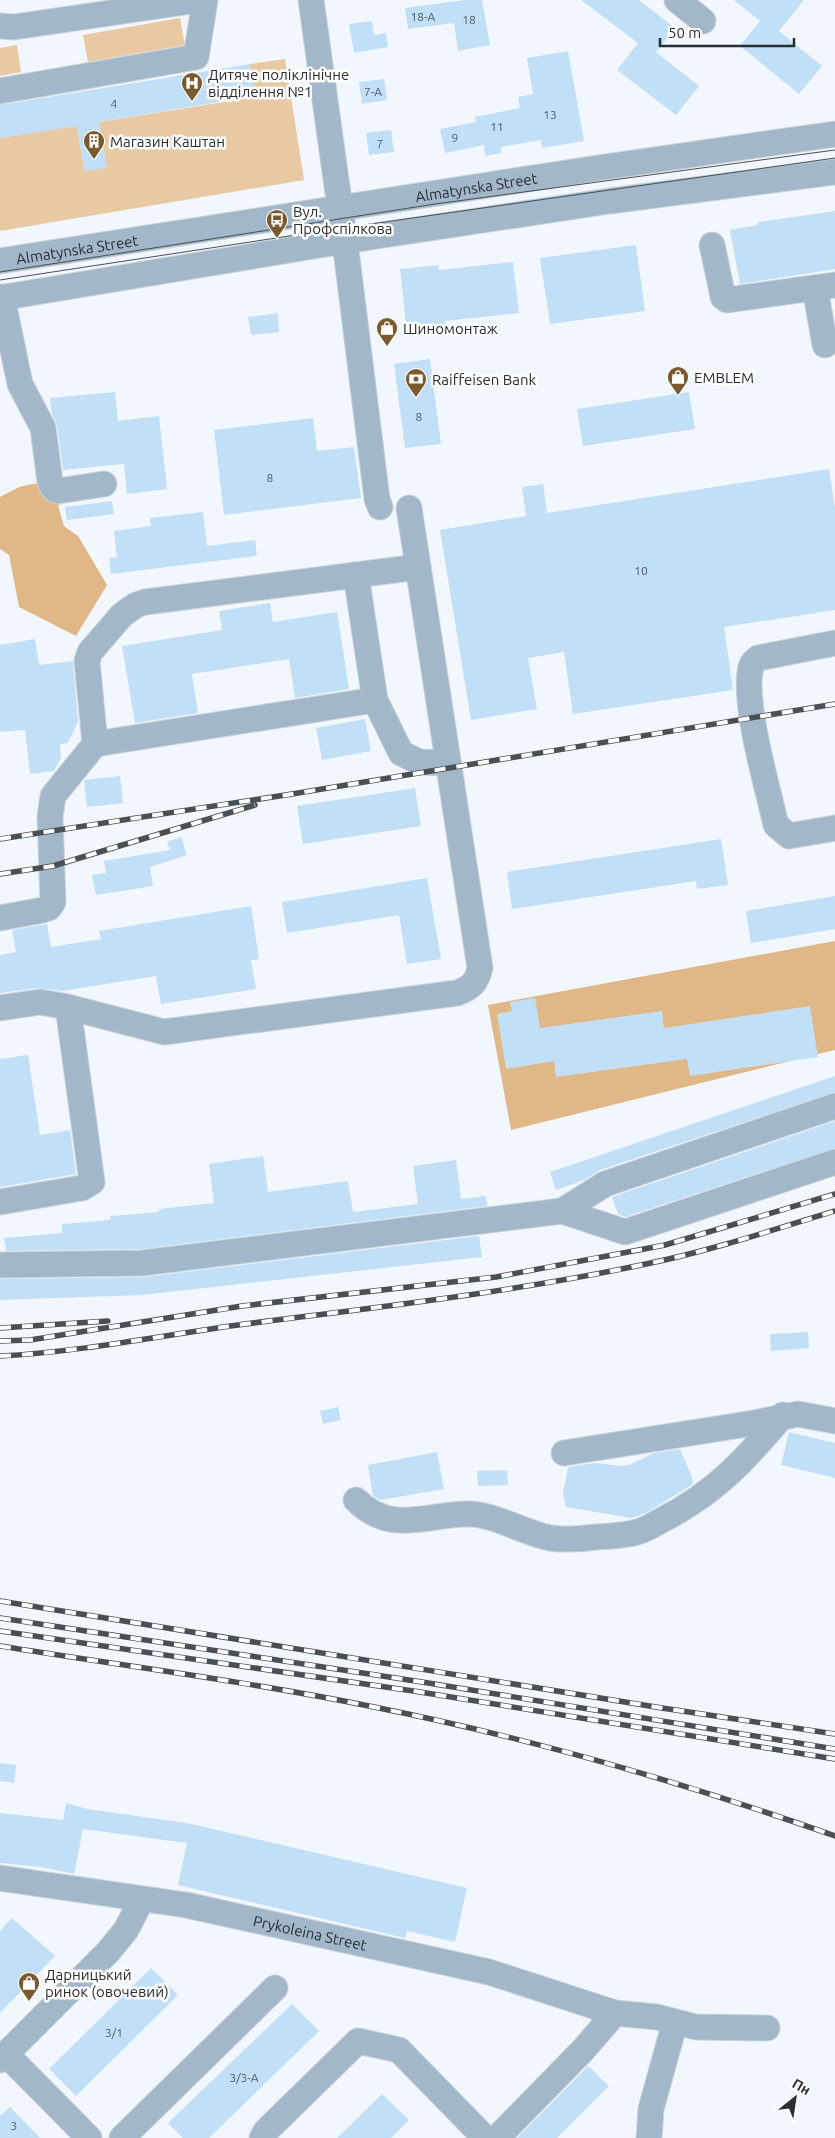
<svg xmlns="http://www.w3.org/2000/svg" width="835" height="2138" font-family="Ubuntu,sans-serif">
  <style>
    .green { fill: #e8c9a3 }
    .forest { fill: #e0b888 }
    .building { fill: #c2dff8 }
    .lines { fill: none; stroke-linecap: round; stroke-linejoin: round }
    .minor-casing { stroke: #cdd3d8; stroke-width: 27 }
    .minor { stroke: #a2b7c9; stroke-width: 25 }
    .tram { stroke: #494f52; stroke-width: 1 }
    .rail-casing { stroke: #494f52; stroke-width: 5.5 }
    .rail { stroke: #fff; stroke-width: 4; stroke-dasharray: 11; stroke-linecap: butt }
    .labels { text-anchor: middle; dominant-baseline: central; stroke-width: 5; stroke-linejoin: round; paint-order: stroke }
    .number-label { font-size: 12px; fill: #4f5a63 }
    .poi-label { font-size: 15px; fill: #292e31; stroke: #fff; text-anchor: start }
    .street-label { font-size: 15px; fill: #292e31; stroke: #fff }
  </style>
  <rect width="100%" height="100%" fill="#f1f7fd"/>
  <path class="green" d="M180 18 185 45 88 62 83 35Z
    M17 45 21 72 0 76V48Z
    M285 59 304 180 0 231V138L255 97 250 64Z"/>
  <path class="forest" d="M62 478 73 496 58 506 64 526 78 536 107 585 76 636 19 607 9 555 0 549V497L19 487Z
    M835 941V1050L511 1130 488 1005Z"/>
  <path class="building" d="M465 0H482L490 45 458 51 454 23 408 29 405 8Z
    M581 0H639L675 28 656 52 699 86 676 115 617 70 638 43Z
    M734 0H804L779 31 822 66 799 94 740 46 760 21Z
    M372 21 374 35 386 33 388 47 354 53 349 24Z
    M568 51 584 141 542 148 541 140 501 147V153L485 156 484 145 445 153 440 129 476 122 475 117 520 108 518 97 533 94 527 58Z
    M250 64 255 96 99 122 107 168 84 171 77 126 0 138V105Z
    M384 79 387 100 362 104 359 82Z
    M391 130 394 152 369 155 366 133Z
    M835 211V269L740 284 730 230 758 225V222Z
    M636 245 645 311 550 324 540 258Z
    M513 262 519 313 445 321 446 329 407 334 400 269 438 265 439 270Z
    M278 313 279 332 251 335 248 317Z
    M430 359 441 444 405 448 394 364Z
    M115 392 118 421 159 416 167 489 127 494 124 464 63 470 57 426 52 414 50 398Z
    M689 392 695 429 583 446 577 409Z
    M313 418 317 451 354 447 361 498 224 515 214 430Z
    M829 469 835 508V610L724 627 733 690 573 714 564 652 528 658 537 709 471 720 440 530 526 516 522 487 543 484 547 513Z
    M112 501 114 514 67 520 65 507Z
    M203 512 207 546 255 540 257 556 111 574 109 558 117 557 114 531 151 526 150 518Z
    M270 603 273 622 337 612 349 689 295 698 289 659 192 674 198 713 135 723 122 646 222 630 219 611Z
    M35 639 39 665 73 661 78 722 68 743 60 744 61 758 54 771 30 774 25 730 0 732V645Z
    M365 719 371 751 322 760 316 728Z
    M120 776 123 803 87 807 84 780Z
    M415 788 421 826 303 844 297 806Z
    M181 837 187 855 150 867 153 886 96 895 92 875 106 873 104 861 170 850 167 842Z
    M721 839 728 885 697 889 696 881 512 909 507 872Z
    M427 878 441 959 407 964 399 915 287 933 282 902Z
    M835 896V929L751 943 746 911Z
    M251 906 259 959 251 960 256 989 161 1004 156 976 62 991 38 988 0 993V955L16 952 12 930 47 924 51 947 101 939 99 931Z
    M535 998 540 1028 662 1011 664 1028 810 1006 818 1057 690 1076 687 1059 556 1077 554 1061 506 1069 497 1014 512 1011 510 1002Z
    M28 1055 40 1135 70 1130 76 1174 0 1187V1059Z
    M835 1076V1092L600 1170 584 1180 556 1190 550 1172Z
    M835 1121V1148L625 1217 618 1214 612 1197Z
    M263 1156 268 1192 348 1181 353 1212 418 1204 413 1166 456 1160 461 1199 486 1196 487 1206 141 1249 6 1251 4 1238 62 1233V1224L110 1220V1216L159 1212V1209L214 1203 209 1164Z
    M479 1236 482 1257 142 1295 0 1300V1279L144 1277Z
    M808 1332 809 1348 771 1351 770 1334Z
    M338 1407 341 1420 323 1424 320 1411Z
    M789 1432 835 1443V1478L781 1465Z
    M680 1449 692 1477 693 1484 646 1513 631 1518 566 1507 563 1494 568 1467 596 1463 619 1466 629 1465 654 1453Z
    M437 1452 444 1489 380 1500 373 1496 368 1465Z
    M507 1470 508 1485 478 1486 477 1471Z
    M0 1763 16 1765 14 1783 0 1781Z
    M66 1803 87 1809 187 1823 467 1888 455 1942 407 1931 405 1938 178 1885 187 1843 83 1829 74 1874 41 1867 0 1863V1813L63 1820Z
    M12 1918 55 1956 0 2013V1931Z
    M151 1968 178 1995 76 2096 49 2069Z
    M292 2004 319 2031 209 2138H183L168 2123Z
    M588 2066 609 2086 557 2138H517Z
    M382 2094 409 2120 391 2138H337Z
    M10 2107 40 2138H0V2116Z"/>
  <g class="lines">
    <g class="minor-casing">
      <g id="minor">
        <path d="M311 0 347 258 377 499 380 507"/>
        <path d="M677 0 703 21"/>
        <path d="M0 26 14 27 199 0"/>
        <path d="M0 91 196 57 205 0"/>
        <path d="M712 245 722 292 723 297 727 300 835 285"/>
        <path id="s1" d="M0 261 598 168 835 134"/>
        <path d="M815 288 825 345"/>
        <path d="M2 297 20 384 43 428 50 482 53 488 58 491 104 484"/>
        <path d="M0 298 344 241 609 201 835 172"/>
        <path d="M356 575 375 700 401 753 419 762 448 763"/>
        <path d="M835 643 758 658C755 661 752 663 751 667 742 701 768 789 776 825L789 836 835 828"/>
        <path d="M95 744 375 700"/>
        <path d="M0 918 43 910 49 908 53 902 50 817 53 796 95 744 87 661 90 652 122 615 136 605 145 602 418 567"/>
        <path d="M0 1008 40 1002 68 1007 164 1032 457 993C471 988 477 982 480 968L409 508"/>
        <path d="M0 1202 82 1188 92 1182 68 1007"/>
        <path d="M562 1211 625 1232 835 1162"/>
        <path d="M0 1265 142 1263 562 1211 605 1184 835 1106"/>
        <path d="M564 1453 754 1423 798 1414 835 1421"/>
        <path d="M356 1500C392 1536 428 1513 470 1514 497 1515 524 1533 550 1538 565 1540 581 1539 596 1537 609 1536 624 1536 637 1532 646 1530 656 1523 664 1519 716 1492 746 1459 783 1415"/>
        <path id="s2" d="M0 1878 186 1905 489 1972 615 2013 657 2017 696 2027 767 2028"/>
        <path d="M6 2054 89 2138"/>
        <path d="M0 2060 108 1952 126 1930 142 1899"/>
        <path d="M122 2138 275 1988"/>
        <path d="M262 2138 266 2131 358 2041 399 2050 485 2138"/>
        <path d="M497 2138 584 2049 615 2013"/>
        <path d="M649 2138 651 2109 675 2022"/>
      </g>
    </g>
    <use href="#minor" class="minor"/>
    <path class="tram" d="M0 272 435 204 835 150
      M0 280 342 228 835 158"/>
    <g class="rail-casing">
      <path id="rail" d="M0 839 292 794 835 704
        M0 874 53 866 255 805
        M0 1328 108 1321
        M0 1341 30 1340 242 1306 496 1277 665 1245 835 1194
        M0 1356C82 1352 163 1335 245 1324 379 1307 514 1292 646 1264 710 1251 772 1230 835 1211
        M0 1601 662 1708 835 1734
        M0 1618 422 1682 835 1749
        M0 1631 420 1692 835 1759
        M0 1646C125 1666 251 1682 374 1707 530 1738 685 1783 835 1836"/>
    </g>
    <use href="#rail" class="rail"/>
  </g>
  <defs>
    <g id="hospital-pin" transform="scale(1.125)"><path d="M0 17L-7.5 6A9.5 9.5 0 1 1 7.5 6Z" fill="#7b5a30" stroke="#fff"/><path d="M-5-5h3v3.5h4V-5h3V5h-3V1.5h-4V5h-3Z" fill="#fff"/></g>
    <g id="building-pin" transform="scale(1.125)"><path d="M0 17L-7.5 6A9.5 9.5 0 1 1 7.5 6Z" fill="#7b5a30" stroke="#fff"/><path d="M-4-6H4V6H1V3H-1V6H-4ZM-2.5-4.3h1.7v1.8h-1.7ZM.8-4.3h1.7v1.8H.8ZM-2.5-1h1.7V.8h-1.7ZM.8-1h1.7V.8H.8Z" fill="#fff"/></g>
    <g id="bus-pin" transform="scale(1.125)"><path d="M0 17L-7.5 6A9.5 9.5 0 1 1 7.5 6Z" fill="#7b5a30" stroke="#fff"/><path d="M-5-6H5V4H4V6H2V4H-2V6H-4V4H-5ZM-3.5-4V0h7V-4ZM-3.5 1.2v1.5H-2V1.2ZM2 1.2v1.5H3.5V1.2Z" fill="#fff"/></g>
    <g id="shop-pin" transform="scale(1.125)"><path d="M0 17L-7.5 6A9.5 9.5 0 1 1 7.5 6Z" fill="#7b5a30" stroke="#fff"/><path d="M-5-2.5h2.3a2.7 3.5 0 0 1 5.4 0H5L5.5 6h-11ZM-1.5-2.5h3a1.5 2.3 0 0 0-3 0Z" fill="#fff"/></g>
    <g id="bank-pin" transform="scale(1.125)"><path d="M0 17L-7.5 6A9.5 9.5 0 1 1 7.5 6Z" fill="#7b5a30" stroke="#fff"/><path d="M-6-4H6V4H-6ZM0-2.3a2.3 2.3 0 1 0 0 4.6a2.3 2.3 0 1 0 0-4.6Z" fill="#fff"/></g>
  </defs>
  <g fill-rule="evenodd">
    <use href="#hospital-pin" x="192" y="83"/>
    <use href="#building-pin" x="94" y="141"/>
    <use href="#bus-pin" x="277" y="220"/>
    <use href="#shop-pin" x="387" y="328"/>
    <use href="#shop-pin" x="678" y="377"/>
    <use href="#bank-pin" x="416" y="379"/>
    <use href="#shop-pin" x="29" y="1983"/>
  </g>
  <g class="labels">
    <g class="number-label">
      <text x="423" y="16">18-А</text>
      <text x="469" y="19">18</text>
      <text x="373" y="91">7-А</text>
      <text x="114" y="103">4</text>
      <text x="550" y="114">13</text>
      <text x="497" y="126">11</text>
      <text x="455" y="137">9</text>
      <text x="380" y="143">7</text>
      <text x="419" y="416">8</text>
      <text x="270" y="477">8</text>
      <text x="641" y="570">10</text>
      <text x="114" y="2032">3/1</text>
      <text x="244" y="2077">3/3-А</text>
      <text x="14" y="2125">3</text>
    </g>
    <g class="poi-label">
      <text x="208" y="74">Дитяче поліклінічне<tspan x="208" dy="17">відділення №1</tspan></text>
      <text x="110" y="141">Магазин Каштан</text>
      <text x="293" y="211">Вул.<tspan x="293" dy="17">Профспілкова</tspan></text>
      <text x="403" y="328">Шиномонтаж</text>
      <text x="694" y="377">EMBLEM</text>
      <text x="432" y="379">Raiffeisen Bank</text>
      <text x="45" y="1974">Дарницький<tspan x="45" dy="17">ринок (овочевий)</tspan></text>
    </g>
    <g class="street-label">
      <text stroke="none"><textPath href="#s1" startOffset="482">Almatynska Street</textPath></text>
      <text stroke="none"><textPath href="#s1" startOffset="78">Almatynska Street</textPath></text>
      <text stroke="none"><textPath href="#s2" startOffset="315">Prykoleina Street</textPath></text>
    </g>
  </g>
  <g transform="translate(795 2098) rotate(30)" stroke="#ffffff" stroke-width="4" paint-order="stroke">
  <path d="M0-4L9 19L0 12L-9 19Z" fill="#292e31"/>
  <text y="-8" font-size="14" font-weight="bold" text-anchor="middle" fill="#292e31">Пн</text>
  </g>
  <path d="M660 38v8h134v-8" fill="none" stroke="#292e31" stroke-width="2.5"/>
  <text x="668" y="38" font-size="15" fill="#292e31" stroke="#ffffff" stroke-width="4" paint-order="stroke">50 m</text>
</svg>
